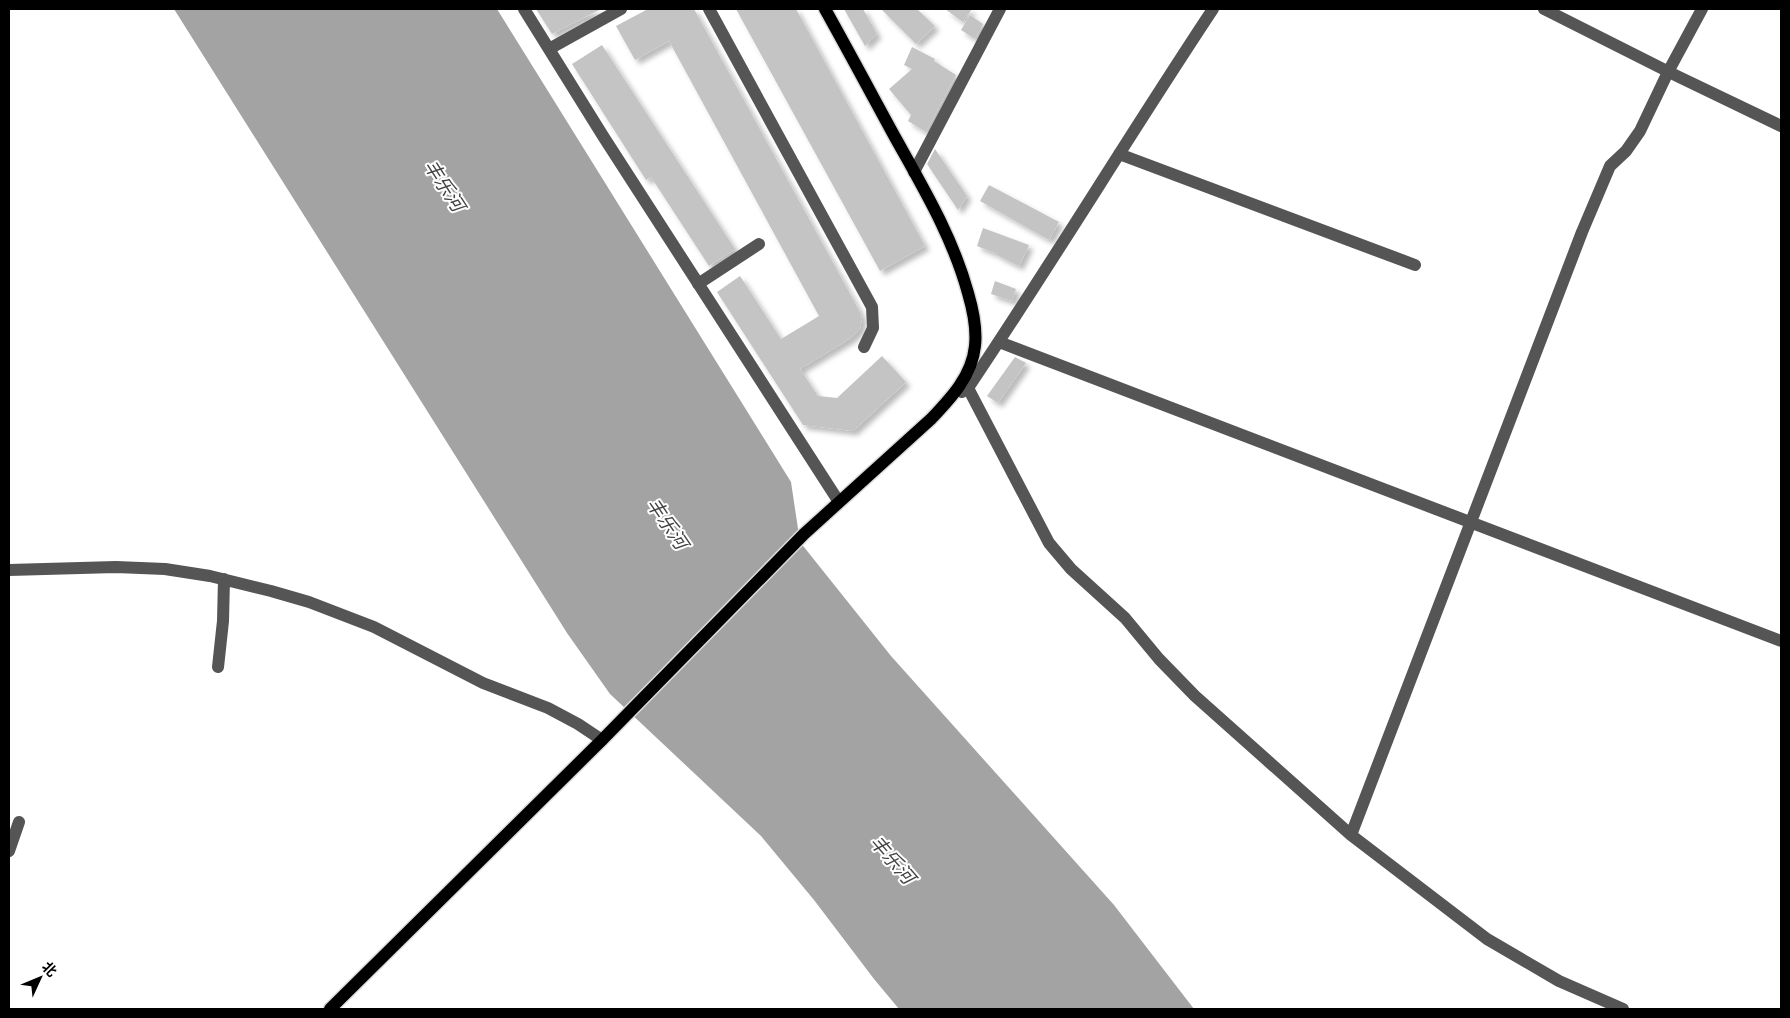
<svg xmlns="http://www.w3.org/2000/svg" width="1790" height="1018" font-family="Commissioner,'Noto Sans SC',sans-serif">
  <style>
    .water { fill: #a3a3a3 }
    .building { fill: #c4c4c4; filter: url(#shadow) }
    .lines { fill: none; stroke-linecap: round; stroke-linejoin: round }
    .major-casing { stroke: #dbdbdb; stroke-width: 15 }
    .minor { stroke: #555; stroke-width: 12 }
    .major { stroke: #000; stroke-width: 12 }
    .labels { text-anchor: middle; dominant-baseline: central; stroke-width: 4; stroke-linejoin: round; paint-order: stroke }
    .water-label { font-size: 19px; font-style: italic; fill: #444; stroke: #fff }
  </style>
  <defs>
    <filter id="shadow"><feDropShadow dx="4.5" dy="4.5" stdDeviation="2.5" flood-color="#0004"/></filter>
  </defs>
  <rect width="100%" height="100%" fill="#fff"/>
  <path class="water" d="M174 9H497L791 482 800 542 891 656 1114 905 1194 1009H899L874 979 814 900 761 836 610 694 567 633Z"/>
  <path class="building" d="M536 9H601L552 34Z
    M648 9H694L859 310 862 319 860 329 851 338 800 369 818 396 837 398 882 356 906 382 853 431 803 425 717 292 740 276 781 339 819 316 669 41 635 60 616 26Z
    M736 9H796L925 246 880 271Z
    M844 9H863L877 34 865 46Z
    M881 9H917L935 26 916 44Z
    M945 9H972L963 22Z
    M970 15 983 24 975 39 961 30Z
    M602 45 735 249 709 266 651 177 646 180 572 64Z
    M912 47 935 59 934 61 956 75 926 132 908 121 911 115 889 89 912 69 904 65Z
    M935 149 967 196 958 210 927 164Z
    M989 185 1059 222 1049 240 980 201Z
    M983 228 1029 245 1019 266 997 255V254L977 246Z
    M995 281 1016 289 1012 301 991 294Z
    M1015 357 1026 363 998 403 987 396Z"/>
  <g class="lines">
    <g class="major-casing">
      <path id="major" d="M330 1009 602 740 804 534 931 419C951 398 972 376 975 346 977 328 973 310 968 293 953 238 924 189 896 139 872 95 849 52 825 9"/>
    </g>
    <path class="minor" d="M524 9 603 136 839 502
      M709 9 872 307 873 328 864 347
      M1544 9 1677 76 1781 126
      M549 49 621 9
      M1119 154 1415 265
      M914 172 1000 9
      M698 284 759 244
      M999 342 1781 641
      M968 388 1049 543 1071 569 1125 618 1159 659 1195 696 1351 835 1487 939 1559 981 1623 1009
      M962 392 968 388C1052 263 1130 134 1213 9
      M9 570 116 567 165 569 210 576 271 591 309 602 374 627 483 683 548 708 578 724 602 740
      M218 667 223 621 224 579
      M1351 835 1582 232 1610 166 1626 151 1640 131 1668 72 1702 9
      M9 851 19 822"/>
    <use href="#major" class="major"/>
  </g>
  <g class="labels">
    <g class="water-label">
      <text transform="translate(445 185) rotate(57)">丰乐河</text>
      <text transform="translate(668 523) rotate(56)">丰乐河</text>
      <text transform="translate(893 859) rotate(49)">丰乐河</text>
    </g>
  </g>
  <rect width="1790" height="1018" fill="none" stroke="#000000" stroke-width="20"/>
  <g transform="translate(40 978) rotate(46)" stroke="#ffffff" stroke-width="4" paint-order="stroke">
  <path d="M0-4L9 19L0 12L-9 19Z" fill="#000000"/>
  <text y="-8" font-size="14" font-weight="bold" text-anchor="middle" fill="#000000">北</text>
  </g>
</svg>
